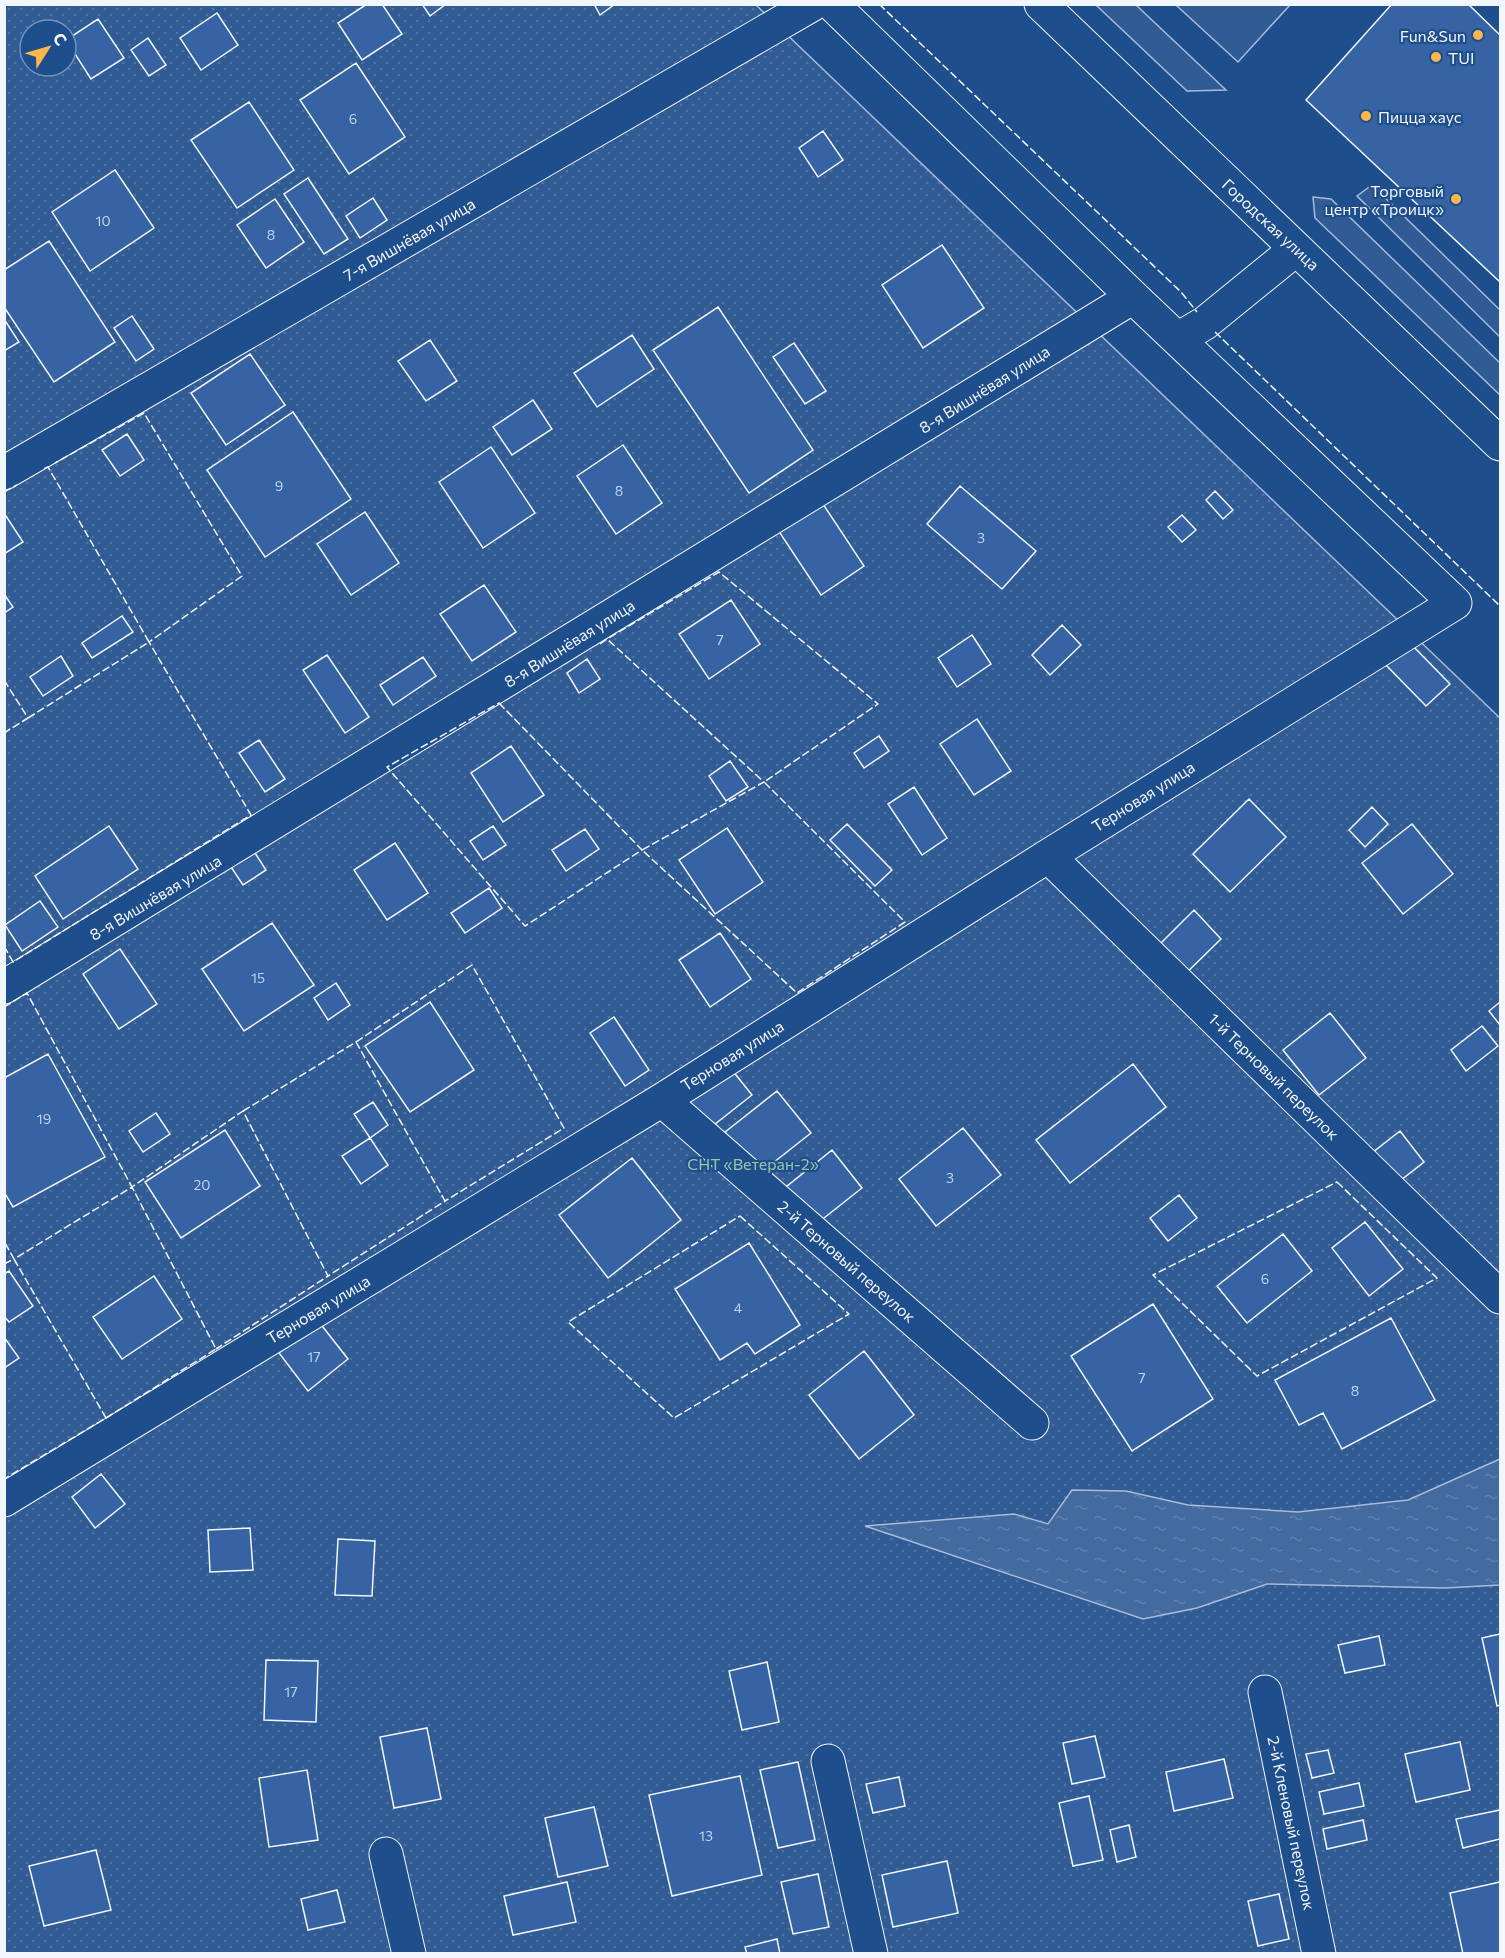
<svg xmlns="http://www.w3.org/2000/svg" width="1505" height="1958" font-family="Commissioner,sans-serif">
  <style>
    .built { fill: #305b95; stroke: #a8bbd7; stroke-width: 1.5 }
    .garden { fill: url(#garden-dots); stroke: #a8bbd7; stroke-width: 1.5; fill-rule: evenodd }
    .water { fill: url(#water-ripples); stroke: #a8bbd7; stroke-width: 1.5 }
    .building { fill: #3563a3; stroke: #f2f6ff; stroke-width: 1.5 }
    .lines { fill: none; stroke-linecap: round; stroke-linejoin: round }
    .street-casing { stroke: #f2f6ff; stroke-width: 35 }
    .secondary-casing { stroke: #f2f6ff; stroke-width: 35 }
    .street { stroke: #1f4e8c; stroke-width: 33 }
    .secondary { stroke: #1f4e8c; stroke-width: 33 }
    .fence { stroke: #f2f6ff; stroke-width: 1.5; stroke-dasharray: 8 3; stroke-linecap: butt }
    .poi-dot { fill: #ffb74d; stroke: #1f4e8c; stroke-width: 2 }
    .labels { text-anchor: middle; dominant-baseline: central; stroke-width: 4.5; stroke-linejoin: round; paint-order: stroke }
    .number-label { font-size: 14px; fill: #c3d1e8 }
    .poi-label { font-size: 16px; fill: #f2f6ff; stroke: #1f4e8c; text-anchor: end }
    .street-label { font-size: 16px; fill: #f2f6ff; stroke: #1f4e8c }
    .park-label { font-size: 16px; fill: #97c8a6; stroke: #1f4e8c }
  </style>
  <defs>
    <pattern id="garden-dots" width="8" height="8" patternUnits="userSpaceOnUse" patternTransform="scale(1.5)"><rect width="8" height="8" fill="#305b95"/><path d="M2 2h.1M6 6h.1" fill="none" stroke="#4e73a5" stroke-width="1.8" stroke-linecap="round"/></pattern>
    <pattern id="water-ripples" width="26" height="14" patternUnits="userSpaceOnUse" patternTransform="scale(1.5)"><rect width="26" height="14" fill="#446ba0"/><path d="M2 4q2-2 4 0t4 0M15 11q2-2 4 0t4 0" fill="none" stroke="#5f81ae"/></pattern>
  </defs>
  <rect width="100%" height="100%" fill="#1f4e8c"/>
  <path class="built" d="M1096 5H1136L1226 90 1187 91Z
    M1176 5H1290L1238 62Z
    M1372 185 1500 310V337L1357 196Z
    M1313 197 1331 199 1500 363V395L1315 218Z"/>
  <path class="garden" d="M5 5H756L1500 718V1953L5 1954ZM30 30H66V66H30Z"/>
  <path class="water" d="M1500 1459V1585L1445 1588 1267 1584 1197 1608 1143 1619 865 1526 1014 1514 1048 1524 1072 1490 1126 1491 1188 1505 1298 1512 1408 1500Z"/>
  <path class="building" d="M367 4H382L402 34 362 60 338 23Z
    M422 4H446L430 16Z
    M594 4H615L600 15Z
    M1392 4H1468L1500 35V282L1306 100Z
    M217 13 238 45 201 70 180 38Z
    M98 19 124 58 91 79 66 40Z
    M148 38 166 65 149 76 131 50Z
    M356 63 405 137 349 174 300 100Z
    M249 102 294 170 237 208 191 140Z
    M823 131 843 160 818 177 799 148Z
    M115 170 154 228 90 271 52 212Z
    M308 178 348 239 324 254 284 194Z
    M373 198 387 220 360 238 346 216Z
    M275 199 304 242 266 268 237 225Z
    M49 241 115 342 54 382 4 307V270Z
    M942 245 984 308 923 348 882 285Z
    M718 307 813 450 749 493 653 350Z
    M132 316 154 349 136 361 114 328Z
    M4 319 19 342 4 351Z
    M632 335 654 369 597 407 574 373Z
    M430 340 457 381 426 401 398 361Z
    M794 343 826 391 805 404 773 357Z
    M250 354 285 405 226 445 191 393Z
    M533 400 552 429 512 455 493 427Z
    M293 412 351 499 265 557 207 470Z
    M127 434 144 460 120 476 102 450Z
    M623 445 662 503 616 534 577 476Z
    M491 447 535 513 483 548 439 482Z
    M960 486 1036 551 1002 589 927 524Z
    M1215 491 1233 510 1223 519 1206 500Z
    M819 498 864 566 821 595 776 527Z
    M365 512 399 563 351 595 317 544Z
    M4 513 23 542 4 554Z
    M1182 515 1196 530 1182 542 1168 527Z
    M484 585 516 632 472 661 440 614Z
    M4 594 13 607 4 613Z
    M731 600 760 644 709 679 679 634Z
    M122 616 133 632 92 658 82 643Z
    M1062 625 1081 645 1050 675 1032 655Z
    M972 635 991 664 957 687 938 658Z
    M1408 641 1450 684 1426 706 1385 664Z
    M327 655 369 717 345 733 303 670Z
    M61 656 73 676 43 696 30 677Z
    M423 657 436 676 393 705 380 685Z
    M587 659 600 679 579 693 567 673Z
    M977 719 1011 771 974 795 940 744Z
    M879 736 889 751 864 768 854 753Z
    M259 740 285 779 265 792 239 753Z
    M511 746 544 795 503 822 471 773Z
    M730 761 748 787 726 801 709 776Z
    M914 787 947 838 922 855 888 804Z
    M1249 799 1286 837 1230 892 1193 854Z
    M1372 807 1388 824 1365 847 1349 830Z
    M847 824 892 870 875 886 830 840Z
    M1412 824 1453 874 1403 914 1362 863Z
    M109 826 138 869 63 919 35 876Z
    M493 826 506 845 483 860 470 841Z
    M727 828 763 882 715 914 679 860Z
    M585 829 599 849 566 871 552 850Z
    M248 842 266 870 243 885 225 858Z
    M395 843 428 893 387 920 354 870Z
    M489 888 502 908 465 933 451 913Z
    M40 901 58 927 22 951 5 925Z
    M1194 910 1221 939 1176 983 1149 955Z
    M272 923 314 985 244 1031 202 969Z
    M720 933 751 979 710 1007 679 960Z
    M120 949 157 1004 119 1029 83 974Z
    M336 983 350 1005 328 1020 314 998Z
    M430 1002 474 1070 410 1112 365 1046Z
    M1500 1002V1025L1489 1011Z
    M1330 1013 1366 1058 1319 1095 1283 1050Z
    M614 1017 649 1070 625 1086 590 1033Z
    M1482 1026 1498 1046 1466 1071 1451 1050Z
    M48 1054 105 1157 13 1207 4 1192V1078Z
    M1133 1064 1166 1107 1070 1183 1036 1140Z
    M728 1065 752 1095 710 1128 686 1099Z
    M777 1091 811 1133 759 1174 725 1132Z
    M373 1102 388 1125 370 1138 354 1114Z
    M156 1113 170 1134 143 1152 129 1131Z
    M963 1128 1001 1175 936 1226 899 1179Z
    M225 1130 260 1186 181 1238 145 1182Z
    M1400 1131 1424 1162 1387 1191 1363 1160Z
    M370 1138 388 1165 361 1184 342 1156Z
    M832 1150 862 1188 810 1229 781 1191Z
    M632 1158 681 1220 608 1278 559 1215Z
    M1179 1195 1197 1218 1168 1241 1150 1218Z
    M1365 1222 1403 1269 1369 1296 1332 1248Z
    M1283 1234 1312 1271 1247 1323 1217 1286Z
    M749 1243 800 1325 755 1354 747 1343 720 1360 675 1289Z
    M9 1271 33 1306 9 1322 4 1316V1274Z
    M154 1276 182 1319 122 1359 93 1317Z
    M1153 1304 1213 1399 1132 1451 1071 1356Z
    M1391 1318 1435 1400 1342 1449 1323 1413 1299 1425 1275 1380Z
    M319 1322 348 1359 308 1391 279 1353Z
    M4 1337 19 1358 4 1368Z
    M864 1351 914 1415 859 1459 809 1395Z
    M101 1474 125 1504 95 1528 72 1497Z
    M250 1528 253 1570 210 1572 208 1530Z
    M338 1539 375 1541 372 1596 335 1595Z
    M1500 1634V1705L1497 1706 1482 1638Z
    M1379 1636 1385 1665 1345 1673 1338 1645Z
    M266 1660 318 1661 316 1722 264 1720Z
    M767 1662 779 1722 742 1730 729 1671Z
    M427 1728 441 1799 394 1808 380 1737Z
    M1095 1736 1105 1777 1072 1784 1063 1743Z
    M1460 1742 1470 1790 1416 1802 1405 1754Z
    M1328 1750 1334 1773 1312 1778 1306 1754Z
    M1224 1759 1233 1798 1174 1811 1166 1772Z
    M798 1762 815 1840 778 1848 760 1770Z
    M307 1770 318 1840 269 1847 259 1778Z
    M740 1776 762 1875 672 1896 649 1795Z
    M899 1777 905 1806 873 1813 866 1784Z
    M1359 1783 1364 1806 1324 1814 1319 1792Z
    M1089 1796 1103 1860 1073 1866 1059 1803Z
    M594 1807 608 1866 558 1877 545 1818Z
    M1500 1810V1839L1463 1848 1456 1819Z
    M1363 1820 1367 1840 1327 1849 1323 1829Z
    M1129 1825 1136 1857 1117 1862 1110 1830Z
    M96 1850 111 1910 44 1926 29 1866Z
    M947 1861 958 1913 893 1927 882 1875Z
    M818 1874 829 1927 793 1934 781 1882Z
    M567 1882 576 1922 513 1935 504 1896Z
    M1500 1882V1954H1463L1450 1893Z
    M337 1890 345 1922 308 1930 301 1899Z
    M1279 1894 1289 1939 1258 1946 1248 1901Z
    M777 1939 780 1954H747L745 1947Z"/>
  <g class="lines">
    <g class="street-casing">
      <path id="street" d="M1178 339 1205 323 1296 249
        M4 473 813 4
        M1048 856 1500 1297
        M4 987 1133 297
        M662 1100 1032 1423
        M4 1500 662 1100 1048 856 1455 603 1133 297 832 4
        M1265 1692 1319 1954
        M828 1761 871 1954
        M386 1854 409 1954"/>
    </g>
    <g class="secondary-casing">
      <path id="secondary" d="M1041 4 1500 444"/>
    </g>
    <use href="#street" class="street"/>
    <use href="#secondary" class="secondary"/>
    <path class="fence" d="M879 4 1181 292 1197 312
      M1215 332 1500 606
      M4 492 17 485
      M600 644 607 639 764 782 642 850 797 993 905 922 764 782 878 704 719 572 607 639
      M4 680 28 718 4 733
      M499 703 642 850 525 926 387 767Z
      M28 718 149 642 48 467 43 469
      M4 946 13 962 251 815 149 642 242 576 144 413 55 463
      M4 1007 27 993 132 1187 14 1259 4 1241
      M356 1042 472 965 564 1128 445 1201
      M243 1111 356 1042 445 1201 328 1276
      M1337 1182 1437 1278 1257 1376 1153 1275Z
      M740 1216 849 1314 674 1418 568 1322Z
      M4 1264 14 1259 106 1418 4 1479
      M106 1418 216 1349 132 1187 243 1111 328 1276 216 1349"/>
  </g>
  <g class="poi-dot">
    <circle cx="1478" cy="35" r="6"/>
    <circle cx="1436" cy="57" r="6"/>
    <circle cx="1366" cy="116" r="6"/>
    <circle cx="1456" cy="199" r="6"/>
  </g>
  <g class="labels">
    <g class="number-label">
      <text x="353" y="118">6</text>
      <text x="103" y="220">10</text>
      <text x="271" y="234">8</text>
      <text x="279" y="485">9</text>
      <text x="619" y="490">8</text>
      <text x="981" y="537">3</text>
      <text x="720" y="639">7</text>
      <text x="258" y="977">15</text>
      <text x="44" y="1118">19</text>
      <text x="950" y="1177">3</text>
      <text x="202" y="1184">20</text>
      <text x="1265" y="1278">6</text>
      <text x="738" y="1307">4</text>
      <text x="314" y="1356">17</text>
      <text x="1142" y="1377">7</text>
      <text x="1355" y="1390">8</text>
      <text x="291" y="1691">17</text>
      <text x="706" y="1835">13</text>
    </g>
    <g class="poi-label">
      <text x="1466" y="35">Fun&amp;Sun</text>
      <text x="1448" y="57" text-anchor="start">TUI</text>
      <text x="1378" y="116" text-anchor="start">Пицца хаус</text>
      <text x="1444" y="190">Торговый<tspan x="1444" dy="18">центр «Троицк»</tspan></text>
    </g>
    <g class="street-label">
      <text transform="translate(1271 224) rotate(43)">Городская улица</text>
      <text transform="translate(409 239) rotate(-30)">7-я Вишнёвая улица</text>
      <text transform="translate(984 389) rotate(-32)">8-я Вишнёвая улица</text>
      <text transform="translate(569 643) rotate(-32)">8-я Вишнёвая улица</text>
      <text transform="translate(1143 796) rotate(-32)">Терновая улица</text>
      <text transform="translate(155 897) rotate(-31)">8-я Вишнёвая улица</text>
      <text transform="translate(732 1055) rotate(-32)">Терновая улица</text>
      <text transform="translate(1274 1076) rotate(44)">1-й Терновый переулок</text>
      <text transform="translate(847 1261) rotate(41)">2-й Терновый переулок</text>
      <text transform="translate(318 1309) rotate(-31)">Терновая улица</text>
      <text transform="translate(1292 1823) rotate(78)">2-й Кленовый переулок</text>
    </g>
    <g class="park-label">
      <text x="753" y="1163">СНТ «Ветеран-2»</text>
    </g>
  </g>
  <rect width="1505" height="1958" fill="none" stroke="#f2f6ff" stroke-width="12"/>
  <g transform="translate(48 48) rotate(53)"><circle r="28" fill="#1f4e8c" stroke="#7391ba" stroke-width="1.5"/>
  <path d="M0-4.5L10 22L0 15L-10 22Z" fill="#ffb74d"/>
  <text y="-9" font-size="16" font-weight="bold" text-anchor="middle" fill="#f2f6ff">С</text>
  </g>
</svg>
